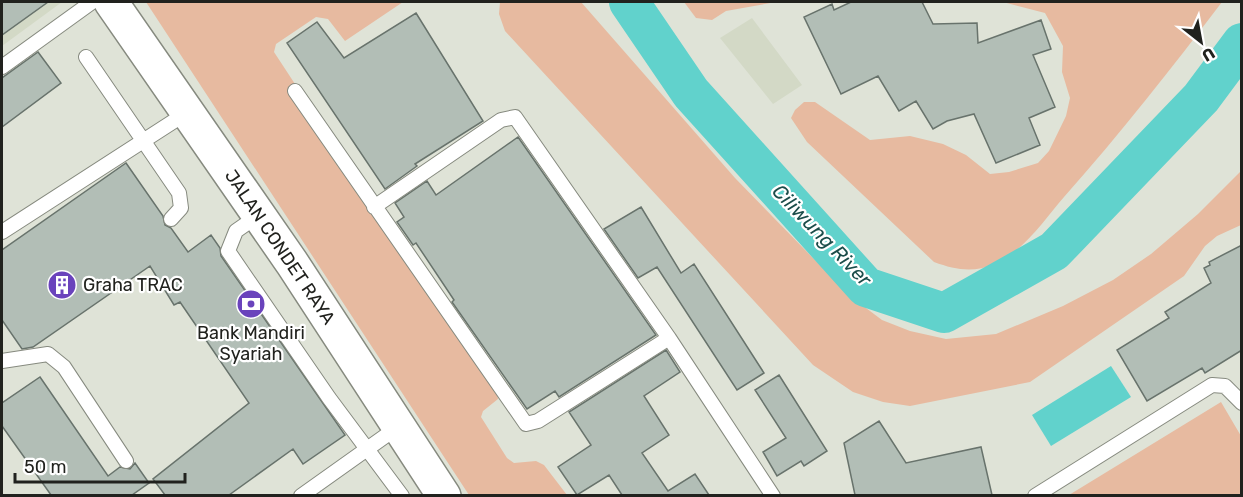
<svg xmlns="http://www.w3.org/2000/svg" width="1243" height="497" font-family="Rubik,sans-serif">
  <style>
    .built { fill: #d3d9c6 }
    .green { fill: #e7baa0 }
    .water { fill: #61d2cc }
    .lines { fill: none; stroke-linecap: round; stroke-linejoin: round }
    .river { stroke: #61d2cc; stroke-width: 40 }
    .building { fill: #b2beb6; stroke: #68736c; stroke-width: 1.5 }
    .service-casing { stroke: #868a7f; stroke-width: 16 }
    .tertiary-casing { stroke: #868a7f; stroke-width: 36 }
    .service { stroke: #fff; stroke-width: 14 }
    .tertiary { stroke: #fff; stroke-width: 33 }
    .labels { text-anchor: middle; dominant-baseline: central; stroke-width: 4.5; stroke-linejoin: round; paint-order: stroke }
    .street-label { font-size: 18px; fill: #21221e; stroke: #fff }
    .poi-label { font-size: 18px; fill: #21221e; stroke: #fff; text-anchor: start }
    .water-label { font-size: 20px; font-style: italic; fill: #1b4d4a; stroke: #fff }
  </style>
  <rect width="100%" height="100%" fill="#dfe3d7"/>
  <path class="built" d="M2 2H62L2 46Z
    M752 18 802 85 773 104 720 38Z"/>
  <path class="green" d="M146 2H403L345 41 328 19 316 17 276 44 274 52 497 392 498 399 483 411 481 417 507 458 514 463 536 461 544 465 567 495H469Z
    M500 2H581L735 178 850 296 882 320 910 331 946 339 996 334 1063 306 1113 280 1151 254 1198 214 1241 171V225L1217 236 1205 246 1184 276 1030 382 910 406 883 402 853 392 813 365 505 31 499 14Z
    M684 2H776L726 11 712 20 696 18Z
    M1003 2H1222C1171 69 1120 134 1064 197 1045 219 1023 252 995 264 973 273 956 270 934 262L807 142 791 118 795 110 804 102H815L870 140 910 136 943 144 966 155 990 174 1009 172 1038 163 1049 151 1066 116 1070 98 1062 72 1063 46 1045 13Z
    M1221 402 1241 436V495H1069Z"/>
  <path class="water" d="M1111 366 1131 397 1051 446 1032 415Z"/>
  <g class="lines">
    <path class="river" d="M629 2 691 93 866 287 944 313 1054 251 1201 98 1242 43"/>
  </g>
  <path class="building" d="M2 2H48L2 35Z
    M851 2H922L933 24 977 23 978 43 1041 20 1051 49 1033 55 1055 107 1029 118 1040 145 996 163 974 114 947 121 933 129 916 101 899 111 878 76 841 94 804 17 832 4 834 10Z
    M416 13 483 121 415 164 417 166 385 189 287 43 317 22 344 58Z
    M38 52 61 83 2 127V78Z
    M518 137 656 335 559 397 555 391 527 409 452 302 454 300 416 243 413 245 397 222 404 217 395 203 427 181 436 195Z
    M126 163 163 216 165 225 171 228 188 252 211 235 220 248 221 256 345 435 303 464 293 449 229 495H165L153 479 249 403 180 302 174 305 150 266 33 347 22 349 2 320V250Z
    M641 207 681 273 694 264 764 373 737 390 657 267 638 278 604 229Z
    M1242 245V350L1205 373 1202 368 1147 401 1117 350 1169 318 1165 312 1211 283 1204 268 1210 265 1209 262Z
    M666 350 680 372 644 396 669 435 642 453 668 491 695 474 709 495H622L609 475 577 495 558 467 591 445 569 412Z
    M779 375 827 451 804 466 801 461 777 476 763 452 786 438 755 390Z
    M40 377 108 476 120 467 130 469 135 463 149 483 132 495H51L2 426V403Z
    M879 421 906 463 981 447 992 495H855L844 443Z"/>
  <g class="lines">
    <g class="service-casing">
      <path id="service" d="M86 57 179 193 181 208 171 219
        M2 67 92 2
        M295 91 526 424 538 421 669 338
        M374 207 501 120 515 117 669 338 773 496
        M259 215 236 231 228 251 329 398 402 496
        M2 232 188 112
        M2 361 48 354 64 367 126 461
        M301 496 398 427
        M1035 496 1212 385 1225 386 1242 403"/>
    </g>
    <g class="tertiary-casing">
      <path id="tertiary" d="M111 2 292 263 444 496"/>
    </g>
    <use href="#service" class="service"/>
    <use href="#tertiary" class="tertiary"/>
  </g>
  <defs>
    <g id="building-disc" transform="scale(1.5)"><circle r="9.5" fill="#6a43bc" stroke="#fff"/><path d="M-4-6H4V6H1V3H-1V6H-4ZM-2.5-4.3h1.7v1.8h-1.7ZM.8-4.3h1.7v1.8H.8ZM-2.5-1h1.7V.8h-1.7ZM.8-1h1.7V.8H.8Z" fill="#fff"/></g>
    <g id="bank-disc" transform="scale(1.5)"><circle r="9.5" fill="#6a43bc" stroke="#fff"/><path d="M-6-4H6V4H-6ZM0-2.3a2.3 2.3 0 1 0 0 4.6a2.3 2.3 0 1 0 0-4.6Z" fill="#fff"/></g>
  </defs>
  <g fill-rule="evenodd">
    <use href="#building-disc" x="62" y="285"/>
    <use href="#bank-disc" x="251" y="304"/>
  </g>
  <g class="labels">
    <g class="street-label">
      <text transform="translate(280 247) rotate(56)">JALAN CONDET RAYA</text>
    </g>
    <g class="poi-label">
      <text x="83" y="285">Graha TRAC</text>
      <text x="251" y="333" text-anchor="middle">Bank Mandiri<tspan x="251" dy="21">Syariah</tspan></text>
    </g>
    <g class="water-label">
      <text transform="translate(822 235) rotate(46)">Ciliwung River</text>
    </g>
  </g>
  <rect width="1243" height="497" fill="none" stroke="#21221e" stroke-width="6"/>
  <g transform="translate(1201 42) rotate(149)" stroke="#ffffff" stroke-width="4.5" paint-order="stroke">
  <path d="M0-4.5L10 22L0 15L-10 22Z" fill="#21221e"/>
  <text y="-9" font-size="16" font-weight="bold" text-anchor="middle" fill="#21221e">U</text>
  </g>
  <path d="M15 473v9h170v-9" fill="none" stroke="#21221e" stroke-width="3"/>
  <text x="24" y="473" font-size="18" fill="#21221e" stroke="#ffffff" stroke-width="4.5" paint-order="stroke">50 m</text>
</svg>
